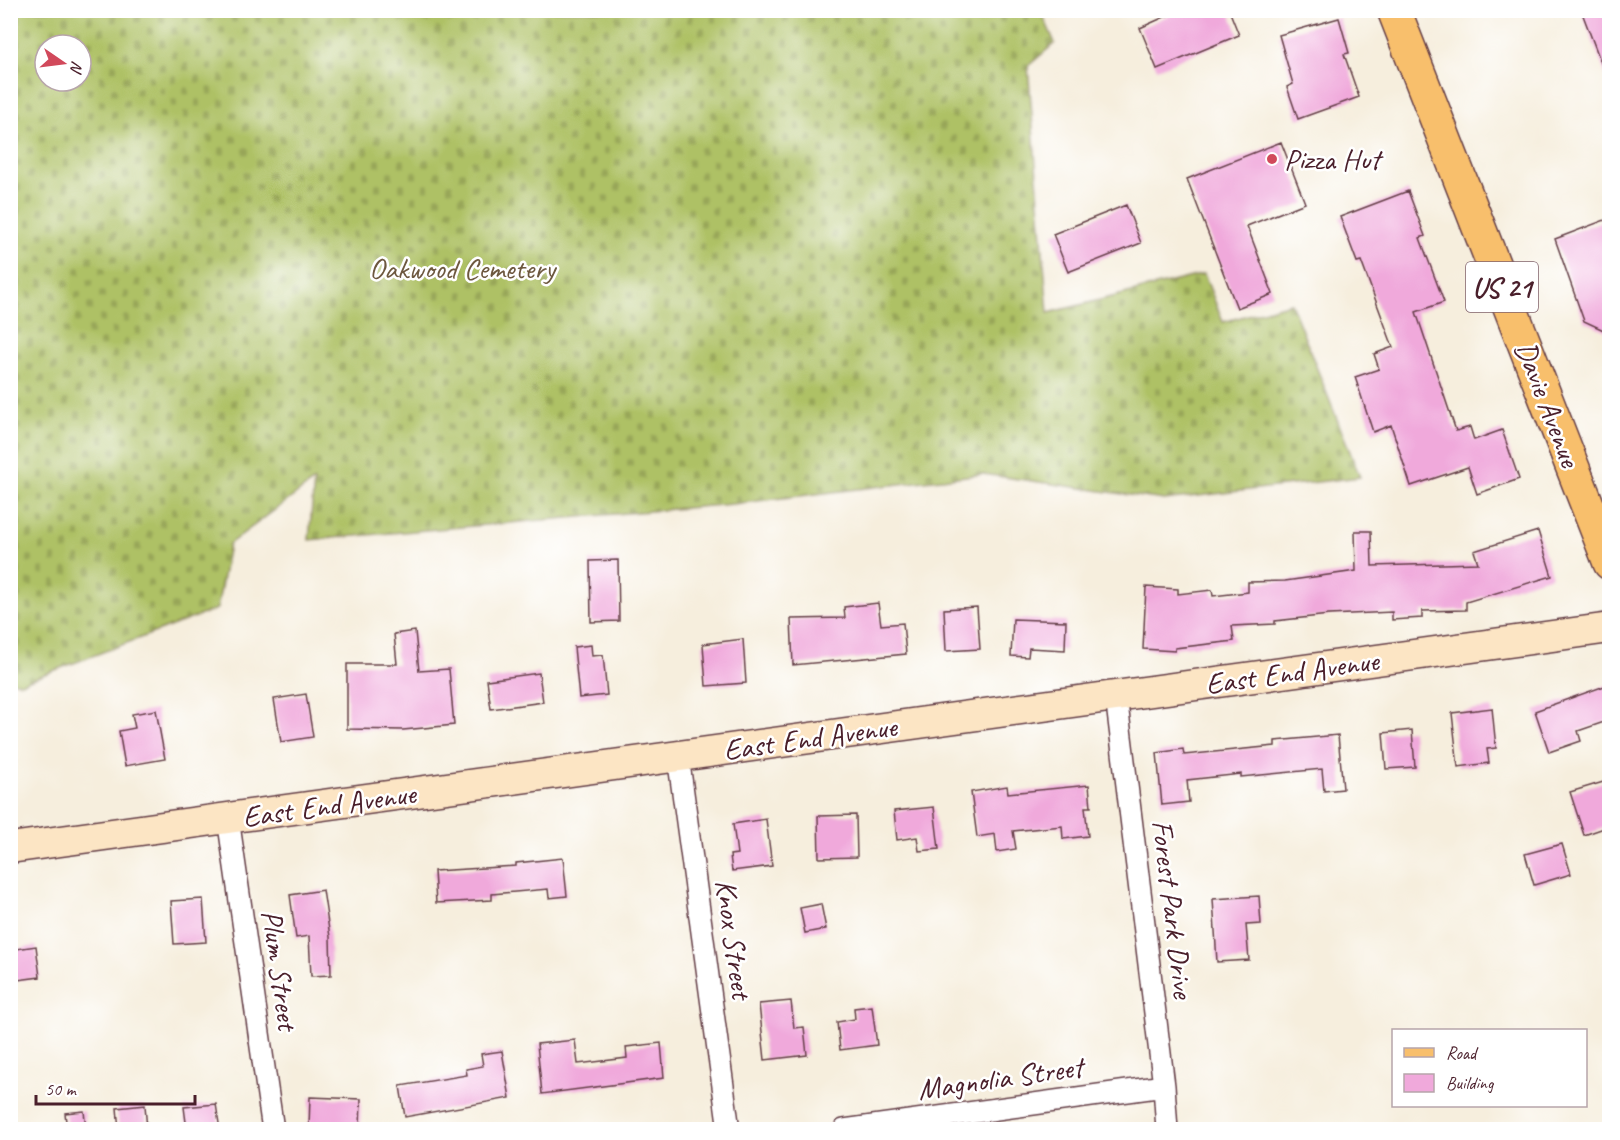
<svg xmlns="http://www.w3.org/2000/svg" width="1620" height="1140" font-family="Caveat,sans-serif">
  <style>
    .cemetery { fill: url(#cemetery-stones); stroke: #7c7048; stroke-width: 1.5; fill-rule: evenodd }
    .building { fill: #f0a9db }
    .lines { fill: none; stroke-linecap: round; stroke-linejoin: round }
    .street-casing { stroke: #643e46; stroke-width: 24 }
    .secondary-casing { stroke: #643e46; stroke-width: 33 }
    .primary-casing { stroke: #643e46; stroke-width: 36 }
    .street { stroke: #fff; stroke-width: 21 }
    .secondary { stroke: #fce5c4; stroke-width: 30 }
    .primary { stroke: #f8bf6c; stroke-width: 33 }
    .poi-dot { fill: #d1495b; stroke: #fff; stroke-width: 2 }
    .labels { text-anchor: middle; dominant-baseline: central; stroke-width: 5; stroke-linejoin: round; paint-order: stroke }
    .shield { fill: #fff; stroke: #80626b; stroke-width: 1.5 }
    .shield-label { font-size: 28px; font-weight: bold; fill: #4a1f2b }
    .poi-label { font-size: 30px; fill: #4a1f2b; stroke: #fff; text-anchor: start }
    .park-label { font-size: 30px; fill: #6d583f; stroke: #fff }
    .street-label { font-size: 30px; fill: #4a1f2b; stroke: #fff }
  </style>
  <defs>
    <pattern id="cemetery-stones" width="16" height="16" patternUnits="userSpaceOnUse" patternTransform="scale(1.5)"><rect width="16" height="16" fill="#aec165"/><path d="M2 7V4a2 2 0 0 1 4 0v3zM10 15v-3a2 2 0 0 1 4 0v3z" fill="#97a558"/></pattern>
  </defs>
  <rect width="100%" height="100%" fill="#fff"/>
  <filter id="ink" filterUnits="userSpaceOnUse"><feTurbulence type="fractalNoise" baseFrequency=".0167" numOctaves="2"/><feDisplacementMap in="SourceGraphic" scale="12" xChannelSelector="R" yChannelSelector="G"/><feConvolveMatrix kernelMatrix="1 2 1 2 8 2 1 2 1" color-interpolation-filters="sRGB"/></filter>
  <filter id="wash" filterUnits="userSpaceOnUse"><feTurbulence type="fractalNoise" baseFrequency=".008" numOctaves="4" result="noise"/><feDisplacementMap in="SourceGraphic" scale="24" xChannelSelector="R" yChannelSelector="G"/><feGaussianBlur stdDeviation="1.35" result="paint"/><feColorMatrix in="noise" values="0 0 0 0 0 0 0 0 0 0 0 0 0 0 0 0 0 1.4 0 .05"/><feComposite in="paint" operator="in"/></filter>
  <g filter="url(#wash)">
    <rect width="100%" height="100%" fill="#f6eedd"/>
    <path class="cemetery" d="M11 10 1041 11 1055 43 1028 66 1048 313 1204 274 1223 322 1291 303 1360 477 1164 500 983 474 733 504 309 540 314 481 229 544 217 609 21 683 11 681ZM45 45H81V81H45Z"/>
    <g id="blocks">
      <path class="building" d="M1180 10H1229L1239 35 1157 69 1140 28Z
        M1581 10H1610V80L1608 81Z
        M1339 18 1349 53 1344 54 1359 97 1298 119 1287 87 1293 84 1279 35Z
        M1281 142 1305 203 1247 226 1273 294 1237 308 1187 179Z
        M1408 191 1425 236 1420 238 1444 302 1416 312 1456 431 1470 427 1474 440 1502 430 1519 479 1477 494 1468 467 1411 486 1391 425 1373 432 1355 377 1379 369 1374 354 1393 347 1361 261 1357 262 1340 217Z
        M1126 205 1141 243 1068 272 1053 234Z
        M1610 218V333L1584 321 1555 239Z
        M1355 531H1371L1372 566 1478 563 1474 551 1538 531 1552 576 1466 602V610L1422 611V618L1392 620V612L1329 615 1275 621V624L1232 626 1234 641 1175 648V651L1143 649 1146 587 1178 589V594L1212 590 1213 596 1248 592V582L1285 581 1356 571Z
        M618 560 619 621 591 622 590 561Z
        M878 603 881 625 903 623 906 654 793 665 791 619 845 618 844 607Z
        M977 607 980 649 946 651 944 609Z
        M1013 619 1066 621 1065 650 1029 648 1028 657 1011 656Z
        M415 631 419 671 449 669 454 725 403 730 347 729V664H397L394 634Z
        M743 639 746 683 706 686 703 644Z
        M591 645 592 656 603 655 607 695 579 698 574 647Z
        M539 673 543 702 491 709 487 680Z
        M1610 684V720L1578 731 1581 741 1549 752 1535 711Z
        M306 694 313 737 281 742 274 699Z
        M1492 708 1496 748 1487 749 1489 763 1458 767 1452 713Z
        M156 710 165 759 125 766 119 731 135 728 132 714Z
        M1412 730 1415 767 1386 769 1383 733Z
        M1338 735 1343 789 1324 791 1322 769 1241 777V774L1187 780 1189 802 1162 805 1157 753 1183 749 1184 755 1275 746V741Z
        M1610 780V826L1584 835 1570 792Z
        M1089 785 1091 807H1085L1088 836 1063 839 1062 826 1013 831 1016 849 997 852 995 834 977 837 971 792 1007 786 1008 793Z
        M934 807 939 849 919 851 917 837 897 840 894 811Z
        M856 815 857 857 819 858 818 816Z
        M766 819 772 866 732 871 730 855 737 854 733 824Z
        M1562 844 1571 874 1534 885 1525 854Z
        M563 858 567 896 549 898 548 889 492 894V900L436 903 434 871 516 866V863Z
        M323 890 330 937 331 975 311 976 309 936 296 938 290 895Z
        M1259 896 1261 924 1246 925 1249 960 1217 962 1213 899Z
        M203 899 206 942 174 944 171 901Z
        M821 904 826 929 805 933 800 908Z
        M36 946 40 977 10 981V950Z
        M791 1001 794 1028 804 1027 807 1055 765 1060 759 1004Z
        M872 1006 877 1045 840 1050 837 1022 855 1019 854 1008Z
        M575 1040 578 1064 627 1058 626 1047 661 1043 664 1078 542 1094 537 1044Z
        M502 1051 510 1098 405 1117 400 1086 467 1075 466 1069 483 1066 481 1054Z
        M310 1097 361 1099 360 1128 309 1127Z
        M216 1104 220 1130H187L184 1107Z
        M145 1105 147 1130H119L117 1108Z
        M84 1111 86 1130H67L65 1113Z"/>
    </g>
  </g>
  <g filter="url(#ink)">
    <use href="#blocks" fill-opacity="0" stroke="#643e46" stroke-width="1.5"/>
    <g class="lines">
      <g class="street-casing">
        <path id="street" d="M1116 696 1164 1086 1167 1130
          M678 756 729 1130
          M228 818 273 1130
          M844 1130 1164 1086"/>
      </g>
      <g class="secondary-casing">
        <path id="secondary" d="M10 848 1610 628"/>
      </g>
      <g class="primary-casing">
        <path id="primary" d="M1394 10 1610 563"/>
      </g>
      <use href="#street" class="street"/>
      <use href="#secondary" class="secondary"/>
      <use href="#primary" class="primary"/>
    </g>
  </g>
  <circle class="poi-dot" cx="1272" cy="159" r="6"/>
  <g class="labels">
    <rect class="shield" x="1466" y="262" width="72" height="50" rx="4.5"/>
    <g class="shield-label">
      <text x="1502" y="287">US 21</text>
    </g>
    <g class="poi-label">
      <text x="1284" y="159">Pizza Hut</text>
    </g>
    <g class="park-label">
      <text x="462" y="268">Oakwood Cemetery</text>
    </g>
    <g class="street-label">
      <text transform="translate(1548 404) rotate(69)">Davie Avenue</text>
      <text transform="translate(1292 672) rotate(-8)">East End Avenue</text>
      <text transform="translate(810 738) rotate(-8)">East End Avenue</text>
      <text transform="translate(329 805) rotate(-8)">East End Avenue</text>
      <text transform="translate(1173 909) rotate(83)">Forest Park Drive</text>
      <text transform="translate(734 939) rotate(82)">Knox Street</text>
      <text transform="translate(280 970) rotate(82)">Plum Street</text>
      <text transform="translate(1000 1078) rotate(-8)">Magnolia Street</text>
    </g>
  </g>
  <rect width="1620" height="1140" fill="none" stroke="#fff" stroke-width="36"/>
  <rect x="1392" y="1029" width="195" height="78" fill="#ffffff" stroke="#b7a5aa" stroke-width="1.5"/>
  <rect x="1404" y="1048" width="30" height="9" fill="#f8bf6c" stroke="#b7a5aa" stroke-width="1.5"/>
  <text x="1446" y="1059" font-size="18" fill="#4a1f2b">Road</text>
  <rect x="1404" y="1074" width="30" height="18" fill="#f0a9db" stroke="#b7a5aa" stroke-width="1.5"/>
  <text x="1446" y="1089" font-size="18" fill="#4a1f2b">Building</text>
  <g transform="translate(63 63) rotate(104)"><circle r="28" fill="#ffffff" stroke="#b7a5aa" stroke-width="1.5"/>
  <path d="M0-4.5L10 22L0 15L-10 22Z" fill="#d1495b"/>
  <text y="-9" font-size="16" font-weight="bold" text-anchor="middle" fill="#4a1f2b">N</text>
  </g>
  <path d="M36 1095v9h159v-9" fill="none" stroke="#4a1f2b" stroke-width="3"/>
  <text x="45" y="1095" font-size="18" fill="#4a1f2b" stroke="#ffffff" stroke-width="4.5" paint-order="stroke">50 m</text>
</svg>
